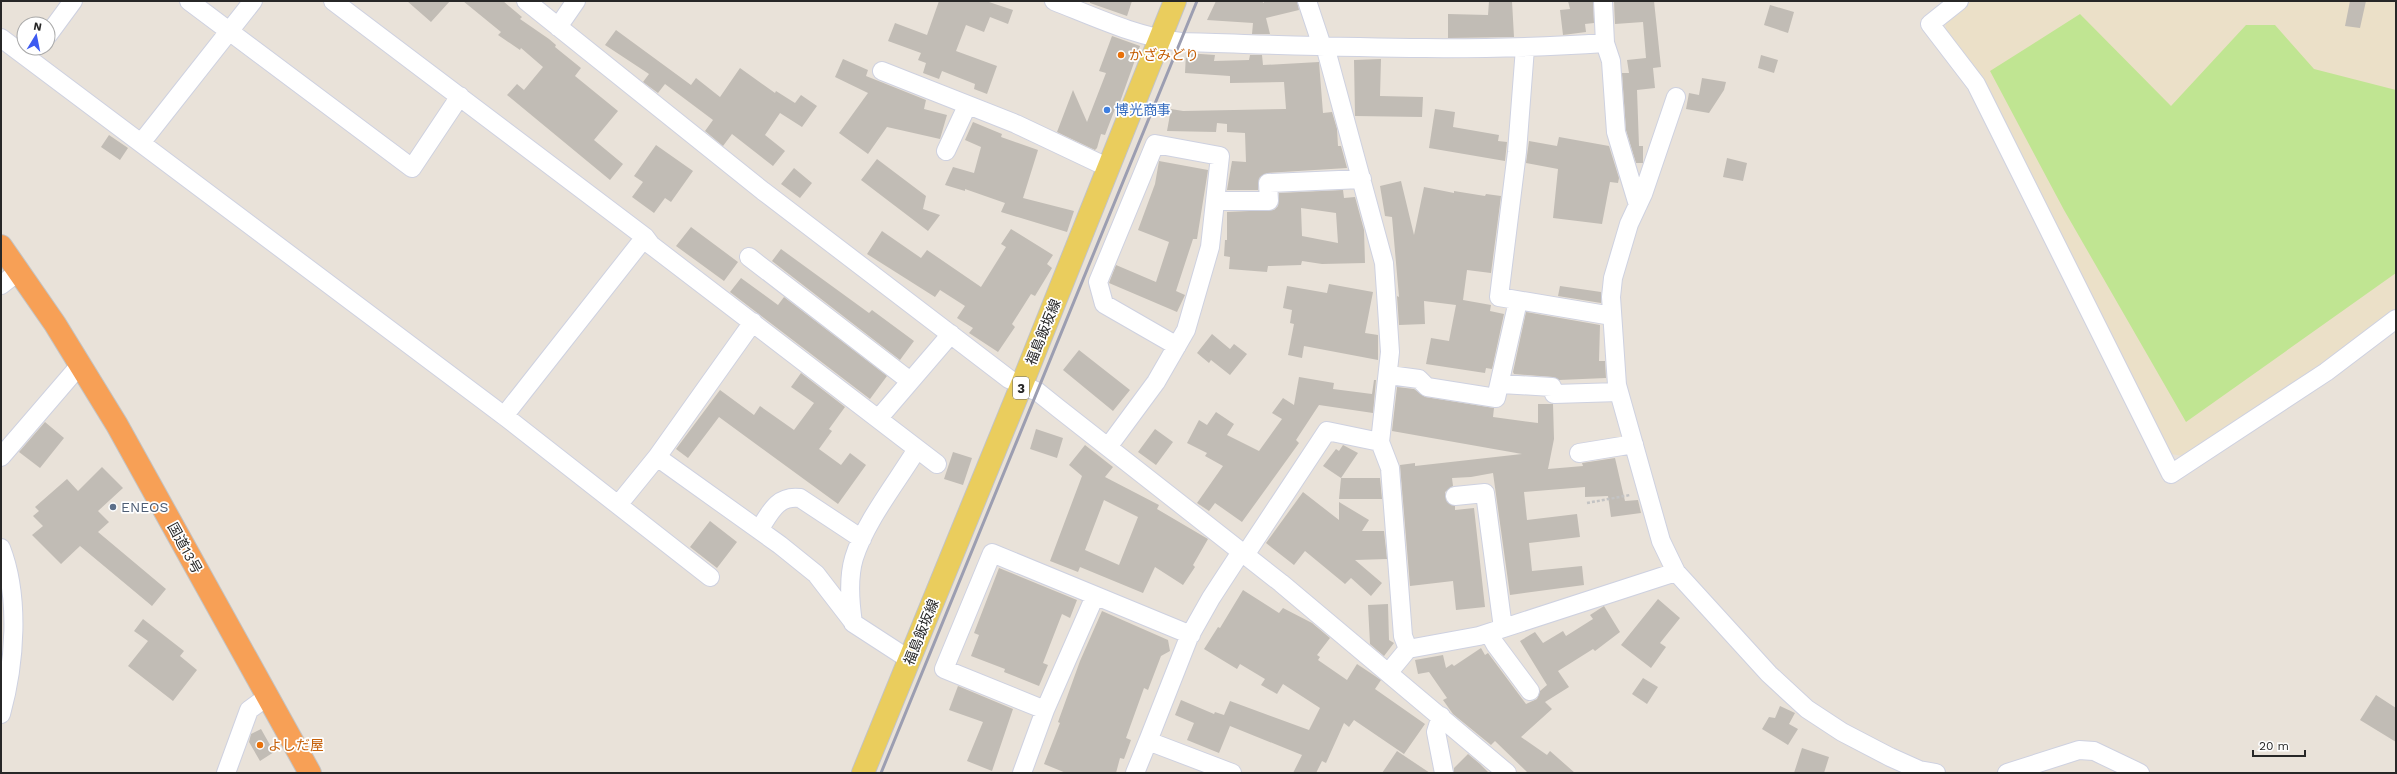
<svg xmlns="http://www.w3.org/2000/svg" width="2397" height="774" font-family="'Work Sans','Noto Sans JP',sans-serif">
  <style>
    .education { fill: #ebe0c8 }
    .pitch { fill: #c0e592 }
    .building { fill: #c1bcb5; fill-rule: evenodd }
    .lines { fill: none; stroke-linecap: round; stroke-linejoin: round }
    .minor-casing { stroke: #ced1e0; stroke-width: 20 }
    .major-casing { stroke: #c3c3c3; stroke-width: 24 }
    .highway-casing { stroke: #c3c3c3; stroke-width: 24 }
    .path { stroke: #c3c3c3; stroke-width: 2.5; stroke-dasharray: 3 2; stroke-linecap: butt }
    .minor { stroke: #fff; stroke-width: 18 }
    .major { stroke: #eacd5d; stroke-width: 22 }
    .highway { stroke: #f7a056; stroke-width: 22 }
    .rail { stroke: #9c9eb1; stroke-width: 3 }
    .food-dot { fill: #e8710a; stroke: #fff; stroke-width: 1.5 }
    .shop-dot { fill: #3f7fe0; stroke: #fff; stroke-width: 1.5 }
    .service-dot { fill: #5c6f8a; stroke: #fff; stroke-width: 1.5 }
    .labels { text-anchor: middle; dominant-baseline: central; stroke-width: 3.5; stroke-linejoin: round; paint-order: stroke }
    .shield { fill: #fff; stroke: #686868; stroke-width: 1 }
    .shield-label { font-size: 13px; font-weight: bold; fill: #272727 }
    .food-label { font-size: 14px; fill: #c56008; stroke: #fff; text-anchor: start }
    .shop-label { font-size: 14px; fill: #366cbe; stroke: #fff; text-anchor: start }
    .street-label { font-size: 14px; fill: #272727; stroke: #fff }
    .service-label { font-size: 14px; fill: #4e5e75; stroke: #fff; text-anchor: start }
  </style>
  <rect width="100%" height="100%" fill="#e9e2d9"/>
  <path class="education" d="M1972 1H2396V310L2324 367 2183 456 2171 454 1979 76 1945 34 1946 21Z"/>
  <path class="pitch" d="M2080 14 2171 106 2246 25H2275L2314 69 2396 90V273L2186 422 2064 210 1990 71Z"/>
  <path class="building" d="M407 1H450L431 22Z
    M463 1H503L522 17 520 19 549 39 556 45 555 47 581 68 575 76 618 111 594 140 623 164 610 180 507 95 517 84 524 90 543 67 521 48 520 50 498 35 501 32Z
    M939 1H986L1013 10 1008 24 990 17 984 32 966 25 956 51 997 66 987 94 974 89 975 84 942 71 939 79 923 73 926 63 918 60 921 53 888 41 895 23 927 35Z
    M1090 1H1132L1127 16 1090 3Z
    M1216 1H1261L1264 3V1H1297L1299 10 1266 18 1270 34H1252L1253 23 1207 20Z
    M1489 1H1512L1514 37 1448 38V14L1488 15Z
    M1568 1H1593L1594 23 1585 24 1586 32 1563 35 1560 10 1570 9Z
    M1614 1H1654L1661 67 1653 68 1655 88 1637 90 1639 146H1643V163H1636L1626 130 1622 73H1629L1627 60 1646 58 1643 22 1615 24Z
    M2350 1H2366L2360 28 2345 26Z
    M1770 5 1794 12 1788 33 1764 25Z
    M616 30 691 85 696 78 720 97 740 68 775 93 776 91 795 103 801 95 817 106 802 127 780 113 765 135 785 151 773 166 732 134 723 146 705 131 713 120 665 84 658 93 643 82 649 74 605 45Z
    M1112 36 1140 46 1120 102 1118 101 1105 135 1101 134 1097 148 1095 150 1057 132 1073 90 1087 122 1106 73 1099 71Z
    M1186 53 1215 55 1214 61 1249 60 1250 55H1262L1263 65 1319 62 1323 113 1332 112 1337 129 1338 146H1341L1347 168 1267 173 1259 178 1258 190H1227L1232 161 1246 162 1245 133 1227 132V124L1217 123 1216 132 1167 131 1171 109 1183 111 1286 109 1284 82 1230 83V76L1185 73Z
    M1761 55 1778 60 1774 73 1758 68Z
    M843 59 868 70 866 76 926 100 924 109 947 115 940 139 887 127 868 154 839 133 868 93 835 77Z
    M1381 59 1380 96 1423 97 1422 117 1355 116 1354 60Z
    M1702 78 1726 82 1724 90 1709 113 1686 109 1689 93 1699 95Z
    M1435 109 1455 112 1453 127 1499 135 1498 141 1507 142 1505 161 1429 148Z
    M973 122 1002 134 1001 137 1038 150 1023 198 1074 211 1067 232 1001 212 1005 203 965 189V191L945 185 953 167 974 173 981 147 965 140Z
    M109 135 128 148 120 160 101 147Z
    M1559 137 1609 146 1619 178 1618 183 1610 182 1602 224 1553 218 1558 169 1526 163 1529 141 1557 146Z
    M656 145 693 171 671 202 665 198 654 213 632 197 643 182 634 176Z
    M1727 158 1747 163 1743 181 1723 177Z
    M877 159 926 196 923 209 940 215 928 231 861 180Z
    M1159 161 1208 170 1197 239H1193L1176 291 1185 295 1177 312 1109 283 1116 265 1156 282 1169 242 1138 230 1155 184Z
    M794 168 812 183 800 198 781 184Z
    M1401 181 1414 235 1424 187 1454 193V191L1485 196 1486 194 1501 196 1491 273 1467 270 1463 300 1491 305 1490 311 1504 314 1492 369 1486 368 1485 373 1426 364 1431 338 1449 341 1456 305 1424 301 1425 324 1399 325 1397 296 1399 297 1392 217 1385 216 1380 186Z
    M1343 190 1344 198 1355 197 1364 230 1365 263 1322 264 1302 261 1301 265 1268 266 1267 272 1229 269 1230 257 1224 256 1225 240H1227V212L1274 210 1278 206 1279 193ZM1301 208 1336 213 1338 243 1302 236Z
    M691 227 738 262 724 281 676 246Z
    M1011 229 1053 255 1047 264 1052 268 1035 296 1031 294 1012 324 1015 327 998 352 969 333 973 328 957 318 965 306 940 290 935 297 867 254 882 231 921 258 927 250 981 287 1006 247 1001 244Z
    M781 249 869 313 872 310 914 341 900 360 772 261Z
    M741 278 778 305 784 297 887 376 870 399 730 292Z
    M1329 284 1373 292 1365 333 1378 335V360L1304 346 1302 358 1288 355 1294 324 1290 323 1292 310 1283 308 1287 286 1327 293Z
    M1560 286 1601 292V303L1558 296Z
    M1526 312 1600 325 1599 361H1605L1606 378 1559 380 1553 377 1514 374 1513 372Z
    M1212 334 1230 349 1234 344 1247 354 1230 375 1211 360 1209 363 1197 353Z
    M1079 350 1130 390 1113 411 1063 370Z
    M801 373 845 407 829 429 832 431 819 449 841 465 850 453 866 465 838 504 719 417 688 458 676 449 720 390 754 415 760 406 794 430 814 403 791 387Z
    M1299 377 1334 383 1333 389 1372 394 1374 380H1376L1373 413 1319 405 1296 440 1299 443 1242 522 1215 503 1209 511 1197 503 1223 466 1205 456 1207 453 1187 443 1199 420 1207 425 1216 412 1234 424 1227 435 1259 451 1282 419 1272 413 1283 398 1294 405Z
    M1397 387 1414 389 1425 397 1494 408 1493 417 1538 423V404H1553L1554 439 1548 469 1583 466 1582 463 1615 458 1625 501 1638 500 1641 513 1611 517 1608 496 1585 497V487L1524 492 1527 520 1577 514 1580 537 1529 543 1532 571 1582 566 1584 585 1510 595 1493 473 1471 477 1452 478 1453 486 1445 492 1447 502 1455 506V510L1474 508 1485 607 1456 610 1453 581 1410 586 1400 465 1415 463V466L1522 454 1392 431Z
    M45 422 64 438 40 468 19 452Z
    M1036 429 1063 438 1057 458 1030 449Z
    M1155 429 1173 442 1156 465 1138 452Z
    M1085 445 1113 467 1105 477 1159 505 1157 509 1208 539 1193 565 1195 567 1183 585 1155 567 1143 593 1080 567 1078 572 1050 561 1082 476 1069 465ZM1104 500 1138 517 1119 565 1085 550Z
    M1343 445 1358 453 1341 478H1380L1382 499H1339L1341 478 1323 466 1336 449 1339 451Z
    M953 452 972 458 963 485 944 479Z
    M102 467 123 488 98 511 109 522 98 532 166 589 152 606 80 546 61 564 32 535 43 526 33 516 39 511 35 507 67 479 78 491Z
    M1303 492 1339 520V502L1369 520 1362 531H1384L1387 559 1355 560 1382 583 1371 596 1351 578 1345 584 1305 551 1294 565 1266 543Z
    M710 521 737 542 717 568 690 547Z
    M999 568 1077 600 1070 618 1062 614 1043 663 1048 665 1039 686 1004 672 1005 669 971 656 979 635 974 633Z
    M1243 590 1279 613 1283 608 1312 623 1330 638 1317 655 1320 657 1318 660 1347 680 1357 664 1381 680 1375 689 1425 724 1404 754 1354 720 1349 727 1344 723 1326 763 1322 761 1316 773H1293L1302 755 1230 726 1219 753 1187 740 1194 723 1175 715 1181 700 1214 714 1215 712 1224 715 1230 701 1309 730 1320 708 1283 684 1277 694 1261 685 1265 679 1240 664 1237 669 1204 649 1218 627 1220 628Z
    M1658 599 1680 618 1660 643 1666 647 1651 668 1621 645Z
    M1388 604 1389 640 1394 643 1384 656 1370 644 1368 605Z
    M1604 606 1620 632 1595 651 1593 649 1558 671 1569 687 1545 702 1552 709 1521 737 1547 755 1550 751 1575 773H1528L1495 741 1491 745 1453 714 1443 700 1447 698 1429 672 1418 674 1415 660 1443 655 1446 668 1452 664 1454 666 1481 648 1485 655 1488 653 1526 704 1537 699 1540 691 1547 685 1520 641 1535 632 1543 643 1563 631 1566 636 1593 619 1590 615Z
    M1102 611 1168 640 1170 651 1161 656 1148 690 1144 688 1126 738 1131 740 1124 759 1120 758 1116 773H1066L1044 764 1060 723 1058 722 1080 661Z
    M143 619 184 651 180 656 197 670 173 701 128 666 148 641 134 631Z
    M1643 678 1658 687 1647 704 1632 694Z
    M958 686 1013 709 992 771 967 761 983 722 949 710Z
    M2376 695 2396 708V742L2360 720Z
    M1780 706 1795 713 1789 724 1798 729 1788 745 1762 729 1769 717 1775 718Z
    M261 729 274 752 260 761 249 742 251 734Z
    M1802 748 1829 757 1824 773H1794Z
    M1397 751 1430 773H1382Z
    M1468 754 1480 764 1489 773H1454V768Z"/>
  <g class="lines">
    <g class="minor-casing">
      <path id="minor" d="M189 1 412 168 460 96
        M333 1 645 237 651 245 937 464
        M526 1 763 191 1009 379 1038 392 1058 408 1281 583 1507 773
        M1054 1C1095 17 1137 37 1181 42 1322 46 1464 53 1605 43
        M1307 1 1322 46
        M1603 1 1605 43 1611 61 1616 132 1638 205
        M1959 1 1930 24 1976 84 2171 474 2326 372 2396 319
        M558 27 576 1
        M48 35 73 1
        M1 38 507 418 710 577
        M1325 46 1384 263 1390 352 1380 442 1390 468 1403 636 1408 649
        M1525 48 1517 152 1499 297 1612 316
        M882 71 1016 124 1109 168
        M1676 97 1643 194 1629 224 1613 278 1611 297 1617 385 1661 541 1676 572 1769 674 1807 709 1842 732 1890 757 1919 770 1936 773
        M141 143 253 1
        M946 151 967 106
        M1216 201H1269L1268 183 1362 179
        M749 257 910 381
        M1 285 18 272
        M1389 375 1419 379 1427 387 1496 398 1518 301
        M1501 384 1552 387 1554 394 1619 392
        M504 416 645 237
        M878 419 951 334
        M1108 447 1156 382 1186 330 1210 247 1220 156 1155 144 1098 282 1104 304 1177 346
        M1579 453 1634 444
        M1 457 80 365
        M657 457 780 545 816 574 853 622
        M1455 496 1485 493 1503 628
        M618 505 657 457 753 322
        M759 530C770 513 777 495 800 498L862 539
        M1 548C20 597 15 664 1 714
        M1245 555 1327 431 1380 442
        M1489 633 1495 644 1530 691
        M910 660 853 623C850 603 848 578 854 558 865 522 897 482 917 449
        M1389 672 1408 649 1479 636 1676 572
        M1045 710 944 669 992 553 1191 635
        M1441 716 1436 732 1444 773
        M226 773 249 710 267 697
        M1022 773 1045 710 1095 596
        M1135 773 1148 741
        M1232 773 1148 741 1189 637 1211 598 1241 552
        M2007 773 2079 750 2094 751 2140 773"/>
    </g>
    <g class="major-casing">
      <path id="major" d="M863 773 1022 384 1175 1"/>
    </g>
    <g class="highway-casing">
      <path id="highway" d="M1 246 55 324 117 425 310 773"/>
    </g>
    <path class="path" d="M1587 503 1630 495"/>
    <use href="#minor" class="minor"/>
    <use href="#major" class="major"/>
    <use href="#highway" class="highway"/>
    <path class="rail" d="M881 773 1197 1"/>
  </g>
  <g class="food-dot">
    <circle cx="1121" cy="55" r="4"/>
    <circle cx="260" cy="745" r="4"/>
  </g>
  <circle class="shop-dot" cx="1107" cy="110" r="4"/>
  <circle class="service-dot" cx="113" cy="507" r="4"/>
  <g class="labels">
    <rect class="shield" x="1013" y="377" width="16" height="22" rx="3"/>
    <g class="shield-label">
      <text x="1021" y="388">3</text>
    </g>
    <g class="food-label">
      <text x="1129" y="55">かざみどり</text>
      <text x="268" y="745">よしだ屋</text>
    </g>
    <g class="shop-label">
      <text x="1115" y="110">博光商事</text>
    </g>
    <g class="street-label">
      <text transform="translate(1043 332) rotate(-68)">福島飯坂線</text>
      <text transform="translate(185 548) rotate(61)">国道13号</text>
      <text transform="translate(921 632) rotate(-68)">福島飯坂線</text>
    </g>
    <g class="service-label">
      <text x="121" y="507">ENEOS</text>
    </g>
  </g>
  <rect width="2397" height="774" fill="none" stroke="#272727" stroke-width="4"/>
  <g transform="translate(36 36) rotate(10)"><circle r="19" fill="#ffffff" stroke="#a9a9a9"/>
  <path d="M0-3L7 15L0 10L-7 15Z" fill="#3d5af1"/>
  <text y="-6" font-size="11" font-weight="bold" text-anchor="middle" fill="#272727">N</text>
  </g>
  <path d="M2253 750v6h52v-6" fill="none" stroke="#272727" stroke-width="2"/>
  <text x="2259" y="750" font-size="12" fill="#272727" stroke="#ffffff" stroke-width="3" paint-order="stroke">20 m</text>
</svg>
